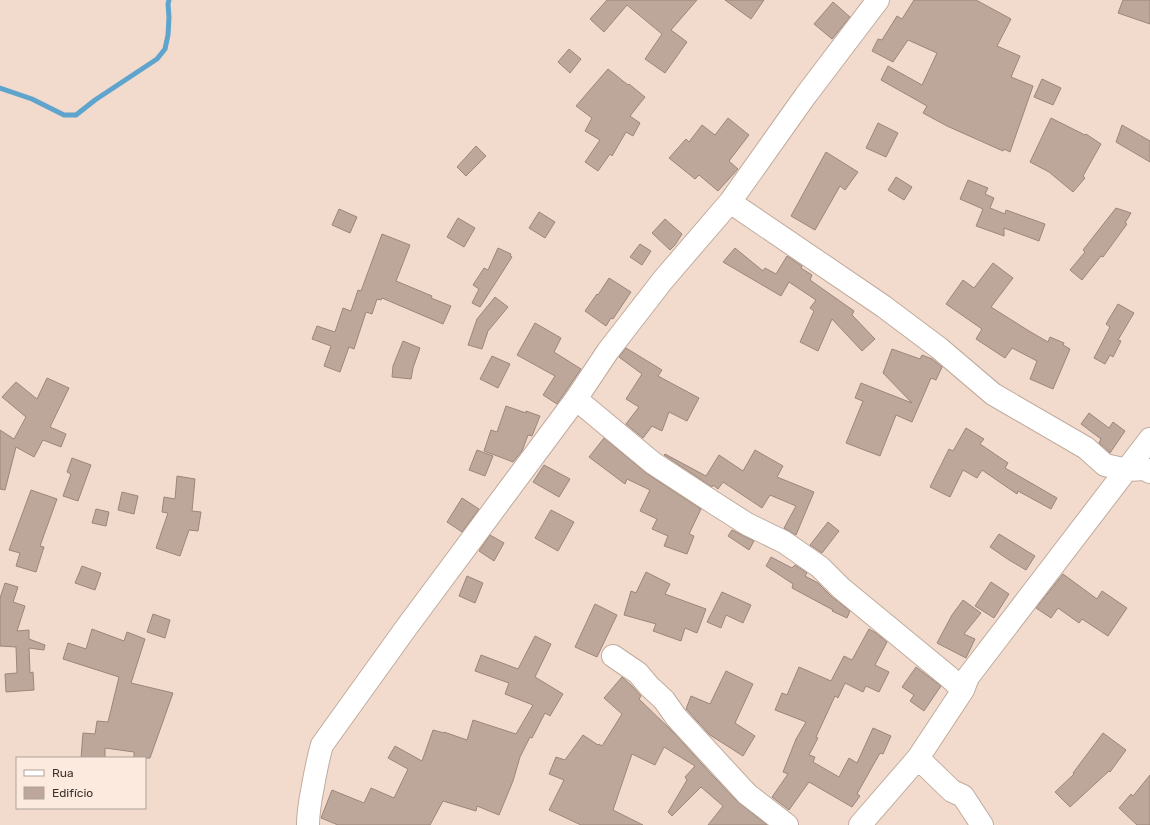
<svg xmlns="http://www.w3.org/2000/svg" width="1150" height="825" font-family="Rubik,sans-serif">
  <style>
    .lines { fill: none; stroke-linecap: round; stroke-linejoin: round }
    .stream { stroke: #5fa4cd; stroke-width: 5 }
    .building { fill: #bda79a; stroke: #9c867a }
    .minor-casing { stroke: #c1ab9d; stroke-width: 24 }
    .minor { stroke: #fff; stroke-width: 22 }
  </style>
  <rect width="100%" height="100%" fill="#f2dbcd"/>
  <g class="lines">
    <path class="stream" d="M0 88 32 99 64 115H76L95 100 157 59 165 49 168 35 169 17 168 4 169 0"/>
  </g>
  <path class="building" d="M607 0H697L671 30 687 42 665 73 645 59 662 34 627 5 604 32 590 19Z
    M725 0H764L751 19Z
    M914 0H976L1011 19 997 46 1020 56 1011 77 1033 86 1010 152 1004 149 1003 151 947 126 923 113 927 106 881 80 888 66 922 85 937 53 908 40 893 62 872 51 878 39 882 40 897 16 902 19Z
    M1123 0H1150V24L1118 13Z
    M833 2 850 17 832 39 814 24Z
    M569 49 581 59 570 73 558 62Z
    M608 69 628 85 629 84 645 97 630 116 640 123 633 136 626 132 612 156 610 154 598 171 585 162 600 140 585 131 592 118 576 106Z
    M1042 79 1061 88 1053 105 1034 97Z
    M728 118 749 135 729 161 738 169 718 191 699 175 695 179 669 158 686 139 689 142 702 125 715 135Z
    M1051 118 1085 135 1086 134 1101 144 1083 176 1085 178 1073 192 1049 172 1030 162Z
    M878 123 898 133 886 157 866 148Z
    M1122 125 1150 141V162L1116 142Z
    M476 146 486 156 466 176 457 167Z
    M826 152 858 172 845 190 840 186 815 230 791 216Z
    M896 177 912 187 904 200 888 190Z
    M968 180 988 188 985 194 994 198 990 208 1005 214 1006 210 1045 224 1039 241 1004 228V236L976 226 983 209 960 199Z
    M1116 208 1131 213 1125 223 1127 224 1103 257 1101 256 1082 280 1070 270 1085 252 1083 250Z
    M339 209 357 217 350 233 332 225Z
    M539 212 555 222 545 238 529 228Z
    M458 218 475 228 464 247 447 237Z
    M665 219 682 234 675 245 670 250 652 233Z
    M382 234 410 245 396 281 432 296 431 298 451 306 443 324 382 298 381 300 377 299 372 314 366 312 354 349 349 347 340 372 324 366 331 346 312 339 317 326 335 332 343 308 351 311 358 290 361 291Z
    M640 244 651 251 642 265 630 257Z
    M498 248 511 254 510 256 512 257 480 307 472 303 479 289 473 285 484 268 488 270Z
    M735 248 763 271 765 268 776 274 787 256 802 266 801 268 812 275 810 280 854 311 852 315 875 339 862 351 832 319 818 351 800 342 814 311 810 308 816 300 789 282 781 296 723 262Z
    M993 263 1013 278 991 307 1029 331 1048 342 1050 337 1064 343 1063 345 1070 349 1053 389 1030 379 1037 361 1012 348 1005 358 976 339 982 329 946 304 963 280 974 288Z
    M609 278 631 292 613 319 611 318 606 326 585 311 597 294 598 295Z
    M495 297 508 307 488 331 482 349 468 345 477 319Z
    M1118 304 1134 313 1118 340 1121 341 1113 357 1110 355 1105 364 1094 358 1110 327 1106 324Z
    M535 323 561 338 554 352 581 369 557 404 543 395 555 376 517 355Z
    M403 341 420 348 413 368 411 379 392 377 393 366Z
    M626 348 662 370 658 376 699 398 687 421 669 412 662 431 652 426 643 438 626 424 639 407 626 399 642 374 619 357Z
    M892 349 920 359 922 355 932 359 942 367 936 380 931 378 912 422 896 415 880 456 846 443 863 401 855 398 861 383 912 403 883 373Z
    M492 356 510 364 498 388 480 379Z
    M47 378 69 388 50 427 66 434 61 447 43 440 34 457 16 447 5 490 0 489V430L14 439 26 417 2 397 16 382 37 399Z
    M506 406 526 413V411L540 416 532 436 528 435 522 451 513 462 484 451 491 430 497 432Z
    M1089 413 1109 428 1113 422 1125 431 1110 453 1099 443 1101 439 1081 424Z
    M966 428 984 439 980 444 1008 463 1005 468 1057 498 1051 509 1018 491 1017 494 982 470 977 478 963 470 950 497 930 487 949 449 953 451Z
    M604 438 646 473 701 509 689 534 694 536 687 554 664 546 668 536 652 529 657 519 640 511 650 490 627 479 625 484 589 457Z
    M477 450 493 456 485 476 469 470Z
    M755 450 783 466 777 477 814 492 796 535 784 528 796 506 770 495 762 508 723 482 718 489 713 485 712 487 664 455 665 454 706 476 719 455 743 471Z
    M72 458 91 465 78 501 63 496 71 474 67 472Z
    M544 465 570 479 559 497 533 482Z
    M177 476 195 479 192 511 201 512 198 531 189 530 180 556 156 548 168 513 162 512 164 497 175 499Z
    M31 490 57 499 40 546 44 547 36 572 16 566 20 553 9 550Z
    M122 492 138 496 134 514 118 510Z
    M462 498 479 509 462 532 447 522Z
    M96 509 109 512 106 526 92 523Z
    M551 510 574 522 558 551 535 538Z
    M828 522 839 531 822 553 810 545Z
    M732 530 754 541 749 550 728 536Z
    M999 534 1035 556 1026 570 1009 560 990 547Z
    M490 535 504 543 494 561 479 551Z
    M771 557 792 568 795 565 807 573 805 576 818 583 832 597 850 611 847 618 832 611 833 610 792 588 793 584 766 566Z
    M82 566 101 573 95 590 75 583Z
    M646 572 670 584 665 594 706 609 697 633 685 628 681 641 653 631 656 624 624 615 631 591 636 593Z
    M1063 574 1097 599 1102 591 1127 608 1108 636 1082 619 1079 623 1058 608 1051 618 1036 608Z
    M467 576 483 583 475 603 459 596Z
    M991 582 1009 594 994 618 975 606Z
    M5 583 18 587 13 602 25 606 17 631 29 630V639L45 645 44 650 29 648 30 673 33 672 34 690 6 692 5 674 17 673 16 647 0 646V598Z
    M722 592 751 605 743 623 726 615 721 628 707 622Z
    M963 600 981 613 964 634 975 639 966 658 937 643 952 615Z
    M595 604 617 615 597 657 575 647Z
    M153 614 170 620 165 638 147 632Z
    M92 629 124 641 127 632 145 639 131 683 173 693 150 758H134V752L105 748V758H81L83 733 95 734 97 721 108 722 119 677 63 659 68 643 86 649Z
    M869 629 876 633 887 642 875 665 889 672 879 692 866 686 863 692 845 683 838 698 835 696 816 737 818 738 809 755 815 757 813 762 839 777 849 758 857 763 873 728 891 736 883 754 880 753 857 794 860 796 852 807 809 782 789 810 772 797 788 774 783 772 796 739 806 722 775 710 782 693 787 695 799 667 831 681 844 656 852 660Z
    M535 636 551 644 535 677 563 694 550 716 545 713 532 738 530 737 520 757 513 781 499 815 477 806 476 811 443 801 430 825H338L321 818 332 790 364 803 371 788 394 798 408 769 388 758 395 746 422 761 433 730 444 733V732L467 740 473 720 516 734 533 705 505 694 509 683 475 671 481 655 518 669Z
    M916 667 941 686 924 711 910 701 914 695 902 687Z
    M726 671 753 684 735 723 755 736 743 756 710 735 686 709 691 696 710 704Z
    M622 677 632 686 641 696 639 699 674 733 712 775 738 802 767 825H708L723 806 701 787 672 816 668 812 687 780 685 777 695 766 664 747 655 765 632 754 613 810 643 825H581L549 810 564 780 549 774 556 757 565 760 583 735 598 745 599 744 602 746 622 714 604 698Z
    M1103 733 1126 750 1110 772 1109 771 1070 807 1055 792 1074 774 1073 773Z
    M1150 775V825H1137L1119 808 1131 794 1133 796Z"/>
  <g class="lines">
    <g class="minor-casing">
      <path id="minor" d="M730 202 883 306 939 348 993 394 1086 448 1105 465 1127 470 1145 469 1150 472
        M576 399 653 463 711 501 747 524 784 542 820 567 841 588 949 677 963 690
        M613 656 638 673 649 686 664 700 676 717 747 794 787 825
        M918 758 952 791 963 796 982 825
        M308 825C308 808 312 792 315 775 317 765 319 755 322 745L406 628 576 399 608 351 663 280 730 202 806 95 878 0
        M860 825 918 758 963 690 968 677 1150 439"/>
    </g>
    <use href="#minor" class="minor"/>
  </g>
  <rect x="16" y="757" width="130" height="52" fill="#fceade" stroke="#afa197"/>
  <rect x="24" y="770" width="20" height="6" fill="#ffffff" stroke="#afa197"/>
  <text x="52" y="777" font-size="12" fill="#3b332d">Rua</text>
  <rect x="24" y="787" width="20" height="12" fill="#bda79a" stroke="#afa197"/>
  <text x="52" y="797" font-size="12" fill="#3b332d">Edifício</text>
</svg>
